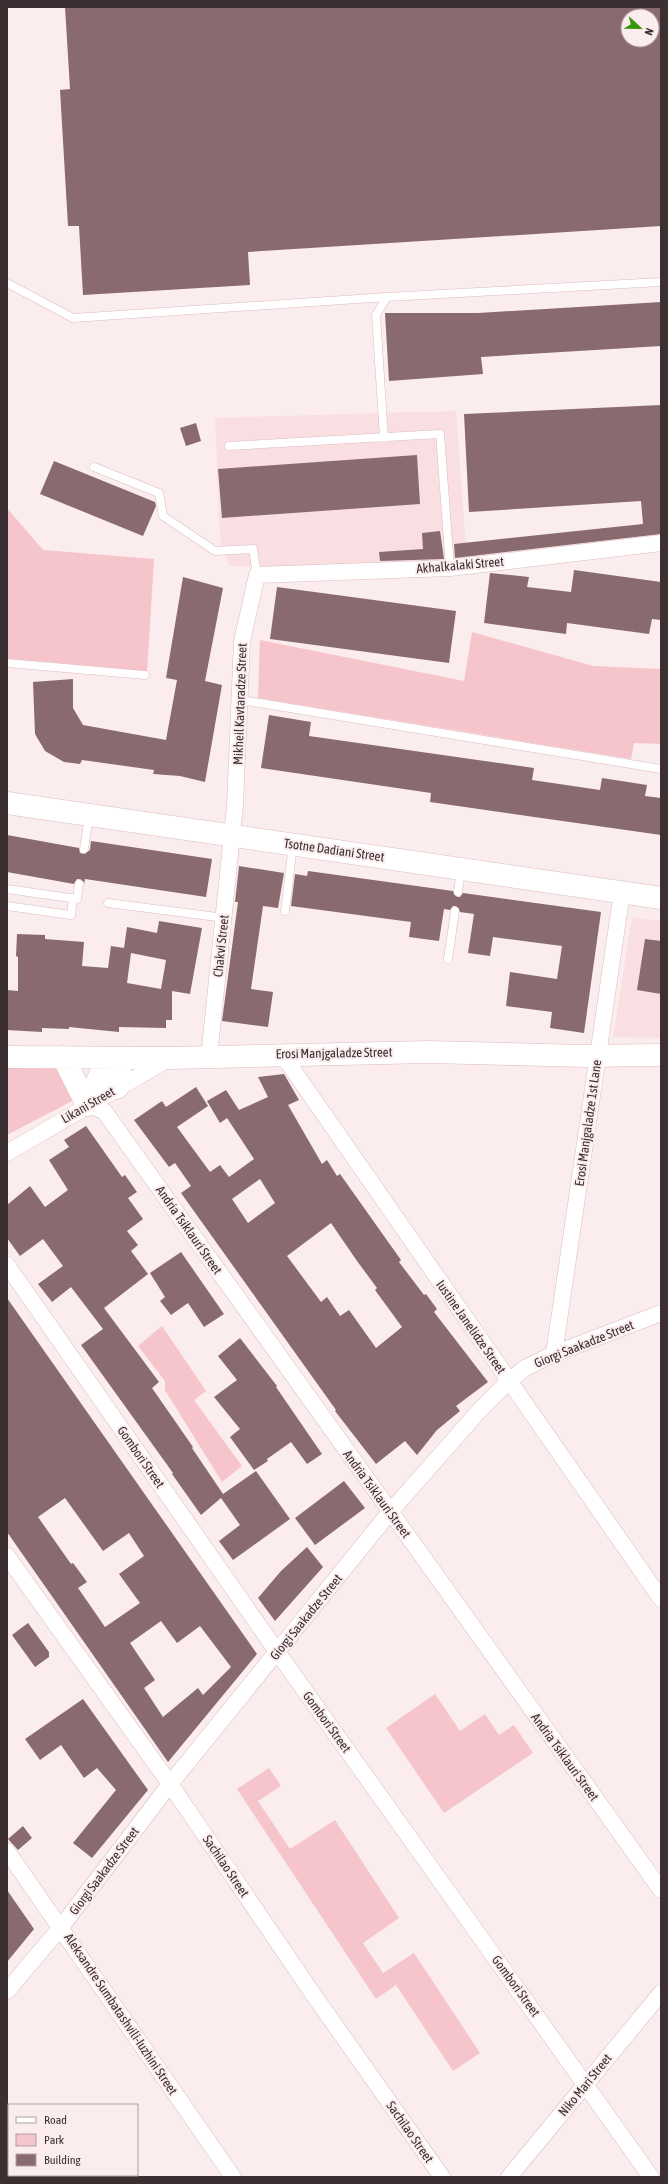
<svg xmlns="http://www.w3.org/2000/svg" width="668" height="2184" font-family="'Asap Condensed',sans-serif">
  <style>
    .built { fill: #f9dfe2 }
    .green { fill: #f6c4cb }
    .building { fill: #896a6f; fill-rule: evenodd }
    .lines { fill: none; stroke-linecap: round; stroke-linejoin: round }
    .lane-casing { stroke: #ddbbc0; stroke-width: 9 }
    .street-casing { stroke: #ddbbc0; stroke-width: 17 }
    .secondary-casing { stroke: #ddbbc0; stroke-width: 23 }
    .primary-casing { stroke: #ddbbc0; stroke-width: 23 }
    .lane { stroke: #fff; stroke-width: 8 }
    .street { stroke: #fff; stroke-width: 16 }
    .secondary { stroke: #fff; stroke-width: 22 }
    .primary { stroke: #fff; stroke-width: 22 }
    .labels { text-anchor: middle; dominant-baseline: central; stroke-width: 4; stroke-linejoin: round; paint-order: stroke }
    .street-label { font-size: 13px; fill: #3c2f31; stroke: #fbecee }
  </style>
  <rect width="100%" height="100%" fill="#fbecee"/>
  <path class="built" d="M456 411 467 561 377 569 229 566 220 539 215 418Z
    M632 917 661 921V1038L613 1037Z"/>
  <path class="green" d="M7 508 43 550 154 559 147 673 7 660Z
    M472 632 593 666 661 669V744L634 743 631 759 258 698 260 640 464 681Z
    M7 1063 57 1064 76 1099 7 1135Z
    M162 1326 206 1391 194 1400 242 1466 222 1482 165 1390V1381L138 1346Z
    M435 1694 460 1731 485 1714 499 1735 514 1725 533 1753 444 1813 386 1728Z
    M269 1768 281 1786 258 1801 290 1849 335 1820 399 1918 363 1943 383 1973 414 1953 480 2053 453 2071 396 1985 376 1999 237 1789Z"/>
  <path class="building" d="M65 7H661V226L248 252 250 285 83 295 79 226H68L60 90 70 89ZM628 16H652V40H628Z
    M661 302V346L481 357 483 374 389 381 385 313H478Z
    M661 405V534L455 558 454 544 643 524 641 501 469 512 464 414Z
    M196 423 201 441 186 446 180 428Z
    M417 455 420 504 222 518 218 469Z
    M54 461 155 502 156 506 143 536 40 494Z
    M440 531 444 559 380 561 379 552 423 549 422 533Z
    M574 570 661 582V620L652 619 649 634 567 623 566 634 484 623 490 573 529 577 527 587 571 592Z
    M183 577 223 588 205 681 222 685 205 782 180 776 153 774 154 770 82 760 80 764 64 762 45 751 35 734 33 682 73 679V708L83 725 166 740 177 680 166 678Z
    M277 587 456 611 449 663 270 639Z
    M269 715 311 722 309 736 534 768 532 780 600 790 602 778 647 785 645 796 661 798V835L430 802 431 793 261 768Z
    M7 835 79 848 80 853 84 854 90 850 91 841 212 859 206 897 85 879 84 885V882L80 879H77L74 884 7 872Z
    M239 866 284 873 278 908 263 906 251 989 273 992 268 1027 222 1021 238 902H235Z
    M308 871 453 891 457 897H460L463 893 601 912 584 1033 550 1028 552 1012 506 1006 510 972 557 979 562 946 493 937 490 956 468 953 474 914 460 912 456 906H453L450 910 444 909 439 941 409 937 411 922 291 906 295 874 307 876Z
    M159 921 202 928 190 994 172 991V1020H166V1028L119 1027V1032L69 1027V1029L42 1028V1032L7 1030V990L18 991V957L16 956 17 934 45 935V939L84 942 82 966 108 968 111 946 124 948 127 927 157 933ZM131 953 166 960 161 989 127 983Z
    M645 939 661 941V994L637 990Z
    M284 1074 299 1100 288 1105 322 1164 327 1160 337 1176 340 1174 401 1260 399 1262 424 1295 426 1294 437 1309 434 1312 488 1382 456 1406 460 1411 437 1430 417 1455 405 1441 376 1464 335 1411 336 1410 181 1193 191 1186 175 1163 169 1167 134 1120 162 1101 166 1107 196 1087 208 1106 177 1127 210 1172 220 1165 229 1177 254 1159 227 1118 220 1123 207 1101 226 1090 239 1110 268 1097 258 1077ZM260 1179 275 1203 248 1223 232 1199ZM331 1223 357 1261 377 1288 375 1290 402 1327 376 1348 349 1310 340 1316 327 1297 321 1302 287 1256Z
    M86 1126 122 1177 125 1175 137 1192 128 1198 143 1219 127 1231 138 1245 131 1251 148 1274 104 1308 159 1382 152 1388 193 1447 192 1448 223 1494 256 1471 290 1519 233 1560 219 1541 240 1525 221 1498 201 1515 172 1474 173 1473 81 1345 103 1329 71 1287 52 1302 38 1284 63 1266 43 1239 20 1256 7 1238V1205L30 1186 45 1207 68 1190 49 1160 69 1147 64 1140Z
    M181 1252 224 1314 204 1327 188 1303 171 1315 160 1301 165 1297 150 1273Z
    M7 1298 257 1654 168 1762 7 1532ZM65 1498 103 1551 129 1533 144 1556 119 1574 140 1603 105 1627 78 1588 87 1582 73 1563 71 1564 38 1517ZM161 1621 177 1643 200 1626 231 1667 203 1695 198 1688 163 1717 144 1688 155 1680 130 1643Z
    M240 1338 277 1386 276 1387 322 1454 307 1464 291 1442 267 1459 268 1461 254 1470 230 1437 240 1429 214 1397 237 1380 218 1356Z
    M344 1481 365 1508 315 1545 295 1518Z
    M307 1547 323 1567 275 1621 258 1598 281 1571Z
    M28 1623 49 1652V1657L35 1667 12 1635Z
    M83 1699 148 1790 92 1858 73 1843 116 1790 97 1768 84 1778 61 1745 40 1760 25 1739Z
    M23 1826 32 1838 18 1850 8 1839Z
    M7 1890 34 1929 7 1962Z"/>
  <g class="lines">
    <g class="lane-casing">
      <path id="lane" d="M7 283 73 318 387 297
        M384 438 376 315 387 297 661 282
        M229 446 440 434 450 568
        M94 467 159 493 163 516 215 551 253 549 257 575
        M7 663 145 675
        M241 700 661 769
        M84 849 89 816
        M7 889 77 899 79 884
        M458 892 461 869
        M108 903 225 918
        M7 906 71 915 73 898
        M285 911 293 845
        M448 959 455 911"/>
    </g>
    <g class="street-casing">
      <path id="street" d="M282 1054 661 1599
        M209 1057 235 806 242 641 257 575 450 568 661 543
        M87 1105 104 1111 661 1890
        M7 1153 170 1058
        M7 1265 278 1653 651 2177
        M554 1354 622 892
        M7 1556 170 1784 313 1994 442 2177
        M7 1851 233 2177
        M7 1991 61 1927 170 1784 390 1512 479 1411 509 1381 525 1368 554 1354 661 1313
        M509 2177 661 1993"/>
    </g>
    <g class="secondary-casing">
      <path id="secondary" d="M7 1057 170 1058 428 1052 584 1056 661 1055
        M63 1057 87 1105
        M117 1088 121 1074 118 1058
        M87 1105 107 1058
        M7 2158 9 2160
        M20 2175 21 2177"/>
    </g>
    <g class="primary-casing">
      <path id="primary" d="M7 803 661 898"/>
    </g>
    <use href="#lane" class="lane"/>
    <use href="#street" class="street"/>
    <use href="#secondary" class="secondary"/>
    <use href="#primary" class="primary"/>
  </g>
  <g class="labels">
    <g class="street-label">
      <text transform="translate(460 565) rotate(-5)">Akhalkalaki Street</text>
      <text transform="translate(240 704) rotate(-88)">Mikheil Kavtaradze Street</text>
      <text transform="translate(334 850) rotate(8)">Tsotne Dadiani Street</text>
      <text transform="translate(221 946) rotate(-84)">Chakvi Street</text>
      <text transform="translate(334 1053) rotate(-1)">Erosi Manjgaladze Street</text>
      <text transform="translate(88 1105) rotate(-30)">Likani Street</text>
      <text transform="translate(588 1123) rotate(-82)">Erosi Manjgaladze 1st Lane</text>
      <text transform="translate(189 1230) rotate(55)">Andria Tsiklauri Street</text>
      <text transform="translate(471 1327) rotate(55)">Iustine Janelidze Street</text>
      <text transform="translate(584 1344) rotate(-22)">Giorgi Saakadze Street</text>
      <text transform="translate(141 1457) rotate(55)">Gombori Street</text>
      <text transform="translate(377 1494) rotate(54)">Andria Tsiklauri Street</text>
      <text transform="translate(306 1617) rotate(-51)">Giorgi Saakadze Street</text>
      <text transform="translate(327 1722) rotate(54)">Gombori Street</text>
      <text transform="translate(565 1757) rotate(54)">Andria Tsiklauri Street</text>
      <text transform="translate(226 1866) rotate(56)">Sachilao Street</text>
      <text transform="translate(104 1871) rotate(-53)">Giorgi Saakadze Street</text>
      <text transform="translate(516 1986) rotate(54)">Gombori Street</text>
      <text transform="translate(121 2014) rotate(56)">Aleksandre Sumbatashvili-Iuzhini Street</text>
      <text transform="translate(585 2085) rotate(-51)">Niko Mari Street</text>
      <text transform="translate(410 2132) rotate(55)">Sachilao Street</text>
    </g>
  </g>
  <rect width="668" height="2184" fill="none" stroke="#3c2f31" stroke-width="16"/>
  <rect x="8" y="2104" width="130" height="72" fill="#fbecee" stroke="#afa0a2"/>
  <rect x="16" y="2117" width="20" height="6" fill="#ffffff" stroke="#afa0a2"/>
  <text x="44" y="2124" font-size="12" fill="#3c2f31">Road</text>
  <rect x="16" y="2134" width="20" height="12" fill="#f6c4cb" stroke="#afa0a2"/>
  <text x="44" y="2144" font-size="12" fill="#3c2f31">Park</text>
  <rect x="16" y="2154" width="20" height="12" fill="#896a6f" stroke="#afa0a2"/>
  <text x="44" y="2164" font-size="12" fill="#3c2f31">Building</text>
  <g transform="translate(640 28) rotate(112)"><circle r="19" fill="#fbecee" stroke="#afa0a2"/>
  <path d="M0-3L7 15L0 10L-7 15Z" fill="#389510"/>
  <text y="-6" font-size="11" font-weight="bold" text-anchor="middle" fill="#3c2f31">N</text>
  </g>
</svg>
